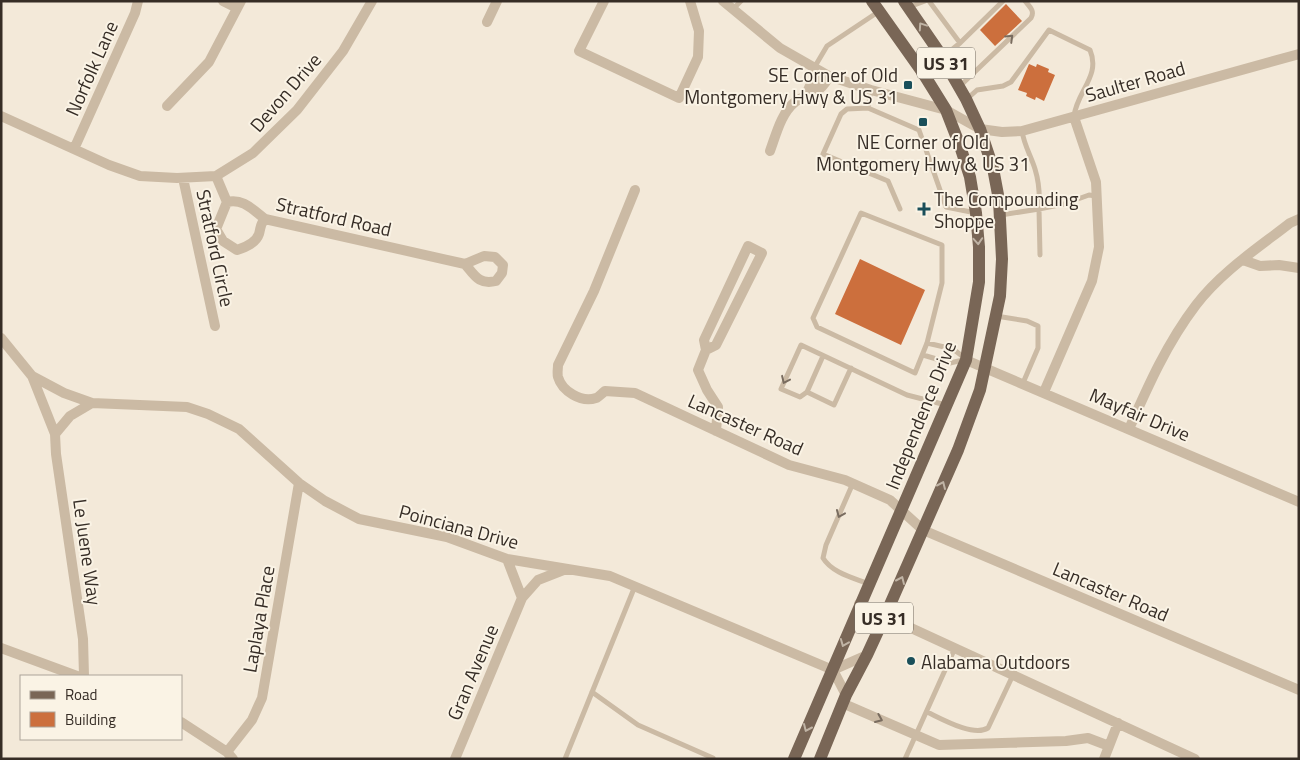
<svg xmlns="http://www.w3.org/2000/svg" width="1300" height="760" font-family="'Titillium Web',sans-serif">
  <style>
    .building { fill: #cc6f3d }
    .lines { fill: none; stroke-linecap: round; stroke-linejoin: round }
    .service { stroke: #cbbaa4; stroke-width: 5 }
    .minor { stroke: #cbbaa4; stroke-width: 10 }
    .primary { stroke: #796656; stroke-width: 12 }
    .oneway { stroke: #c0b4a5 }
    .oneway2 { stroke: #796c5f }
    .poi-dot { fill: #1a4f5a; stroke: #faf3e5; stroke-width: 2 }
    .labels { text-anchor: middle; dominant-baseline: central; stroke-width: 4; stroke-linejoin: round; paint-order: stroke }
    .shield { fill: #faf3e5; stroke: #71685f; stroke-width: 1 }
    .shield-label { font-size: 18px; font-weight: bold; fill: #362d26 }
    .street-label { font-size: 19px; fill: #362d26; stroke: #faf3e5 }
    .poi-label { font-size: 19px; fill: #362d26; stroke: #faf3e5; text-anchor: start }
  </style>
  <rect width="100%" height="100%" fill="#f3e9d9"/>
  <path class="building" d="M1006 4 1022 21 995 46 980 30Z
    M1029 64 1036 67 1037 64 1049 69 1048 72 1055 75 1044 101 1036 97 1035 100 1026 96 1027 93 1018 90Z
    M860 259 925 290 901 345 835 314Z"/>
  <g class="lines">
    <path class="service" d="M929 1 960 43
      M909 7 925 1
      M733 9 741 1
      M943 57 960 43 1003 1
      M814 68 827 46 878 12
      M960 86 1031 18C1035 11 1030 7 1025 1
      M871 90 868 108 919 130 946 207 976 213
      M968 98 977 90 1003 86 1011 82 1049 30 1090 50C1101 76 1077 91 1074 116
      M868 108 847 109 841 114 823 154 888 181 900 209
      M861 213 942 245V283L927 343 915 373 817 327 813 318Z
      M1001 215 1039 209C1040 195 1039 182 1035 169 1031 156 1024 145 1022 131
      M1040 255 1039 209 1064 204 1089 195 1096 196
      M996 316 1027 321 1038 326V348L1023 383
      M927 343 953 349 966 359
      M923 355 950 363 963 360
      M823 356 807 392 800 397 781 389 801 345 907 395 946 405
      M807 392 834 405 851 368
      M853 483 826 545 823 558C832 573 854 578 869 584
      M592 692 638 725 713 758
      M927 712C942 719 973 737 988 728L1013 675
      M565 759 635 586
      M905 759 955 648"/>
    <path class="minor" d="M223 1 237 8
      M604 1 579 51 679 98 698 57 699 31 690 1
      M723 1 780 48 829 76 871 90 946 110 980 129 1002 132 1022 131 1299 54
      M487 22 497 1
      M807 95C809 81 816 79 829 76
      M167 106 209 62 241 1
      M1 116 109 165 140 176 177 178 216 176 253 153 297 110 343 51 372 1
      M74 149 135 13 138 1
      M770 151C776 135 781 113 795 102 810 91 820 95 829 76
      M216 176 227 202
      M183 178 215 326
      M635 190 594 291 558 365C558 369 557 373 558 377 562 391 581 403 596 398 599 397 602 393 605 391L635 393 789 465 845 480 890 500 923 530 1299 690
      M227 202C243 198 253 210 265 219L465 264
      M227 202 216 229 223 241 237 250C246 247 256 243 259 234 261 227 260 224 265 219
      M484 256 495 257 503 265 502 273 496 281C479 285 475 276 465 264Z
      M1243 260 1260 266 1279 265 1299 268
      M1 338 32 376 64 393 92 403 187 407 208 414 239 429 299 483 325 501 359 519 447 537 507 559 610 576 833 670 846 695
      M706 350 704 340 748 246 762 253 716 345 706 350 698 370 707 390 718 407 716 431
      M966 360 1299 502
      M32 376 55 434 56 454 83 639 84 676
      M1044 392 1092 281 1099 247 1096 182 1074 117
      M1129 429C1148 386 1167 343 1196 305 1221 272 1258 248 1290 223L1299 219
      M55 434 70 416 92 403
      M522 598 538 580 566 569
      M859 604 1195 759
      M1 648 77 676
      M833 670 867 655
      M842 703 939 745 1066 741 1088 738 1109 746
      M181 722 227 752 233 759
      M227 752 252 720 262 698 299 483
      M455 759 522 598 507 559
      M1104 759 1118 723"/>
    <path class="primary" d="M794 759 966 360 979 282V247L976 213 970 177 960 146 946 110 923 73 872 1
      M820 759 846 695 867 655 885 616 958 450 980 390 1000 296 1002 259 999 200 993 168 980 129 966 99 939 52 904 1"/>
  </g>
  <defs><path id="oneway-chevron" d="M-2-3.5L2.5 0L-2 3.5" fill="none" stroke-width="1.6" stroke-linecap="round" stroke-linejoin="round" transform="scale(1.25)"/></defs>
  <g class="oneway">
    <use href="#oneway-chevron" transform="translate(922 26) rotate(-124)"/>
    <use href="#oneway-chevron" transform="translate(978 241) rotate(86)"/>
    <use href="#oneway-chevron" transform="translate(942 485) rotate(-66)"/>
    <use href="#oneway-chevron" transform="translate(901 580) rotate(-66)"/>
    <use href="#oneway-chevron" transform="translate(844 643) rotate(112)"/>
    <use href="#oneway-chevron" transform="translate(807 728) rotate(114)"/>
  </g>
  <g class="oneway2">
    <use href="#oneway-chevron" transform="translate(1010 38) rotate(-44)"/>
    <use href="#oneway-chevron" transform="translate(785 380) rotate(115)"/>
    <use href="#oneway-chevron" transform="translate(840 514) rotate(113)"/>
    <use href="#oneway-chevron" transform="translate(879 719) rotate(23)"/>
  </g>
  <g class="poi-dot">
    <rect x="903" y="80" width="10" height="10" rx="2.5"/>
    <rect x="918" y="117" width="10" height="10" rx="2.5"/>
    <path d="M921.5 201.5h5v5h5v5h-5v5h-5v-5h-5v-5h5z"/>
    <circle cx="911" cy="661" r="5"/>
  </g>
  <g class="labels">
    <g class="shield">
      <rect x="917" y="47.5" width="58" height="31" rx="4"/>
      <rect x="855" y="602.5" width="58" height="31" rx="4"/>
    </g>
    <g class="shield-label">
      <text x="946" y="63">US 31</text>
      <text x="884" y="618">US 31</text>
    </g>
    <g class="street-label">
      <text transform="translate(91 68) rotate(-66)">Norfolk Lane</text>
      <text transform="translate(1135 81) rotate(-16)">Saulter Road</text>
      <text transform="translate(285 92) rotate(-49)">Devon Drive</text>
      <text transform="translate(334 216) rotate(13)">Stratford Road</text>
      <text transform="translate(216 248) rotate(78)">Stratford Circle</text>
      <text transform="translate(1140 414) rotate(23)">Mayfair Drive</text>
      <text transform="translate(920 415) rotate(-68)">Independence Drive</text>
      <text transform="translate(746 424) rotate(24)">Lancaster Road</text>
      <text transform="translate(459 526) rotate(15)">Poinciana Drive</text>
      <text transform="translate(88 552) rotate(82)">Le Juene Way</text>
      <text transform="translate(1111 591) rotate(23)">Lancaster Road</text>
      <text transform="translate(258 619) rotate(-80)">Laplaya Place</text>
      <text transform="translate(472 672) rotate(-67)">Gran Avenue</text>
    </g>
    <g class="poi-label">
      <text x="898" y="74" text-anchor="end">SE Corner of Old<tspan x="898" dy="22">Montgomery Hwy &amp; US 31</tspan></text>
      <text x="923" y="141" text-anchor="middle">NE Corner of Old<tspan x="923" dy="22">Montgomery Hwy &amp; US 31</tspan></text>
      <text x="934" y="198">The Compounding<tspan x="934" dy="22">Shoppe</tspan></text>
      <text x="921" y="661">Alabama Outdoors</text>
    </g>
  </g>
  <rect width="1300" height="760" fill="none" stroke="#362d26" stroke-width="5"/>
  <rect x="20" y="675" width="162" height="65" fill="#faf3e5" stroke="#aca499"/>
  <rect x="30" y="691" width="25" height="8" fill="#796656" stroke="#aca499"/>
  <text x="65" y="700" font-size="15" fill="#362d26">Road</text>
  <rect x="30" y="712" width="25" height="15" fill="#cc6f3d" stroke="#aca499"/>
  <text x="65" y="725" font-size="15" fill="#362d26">Building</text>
</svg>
